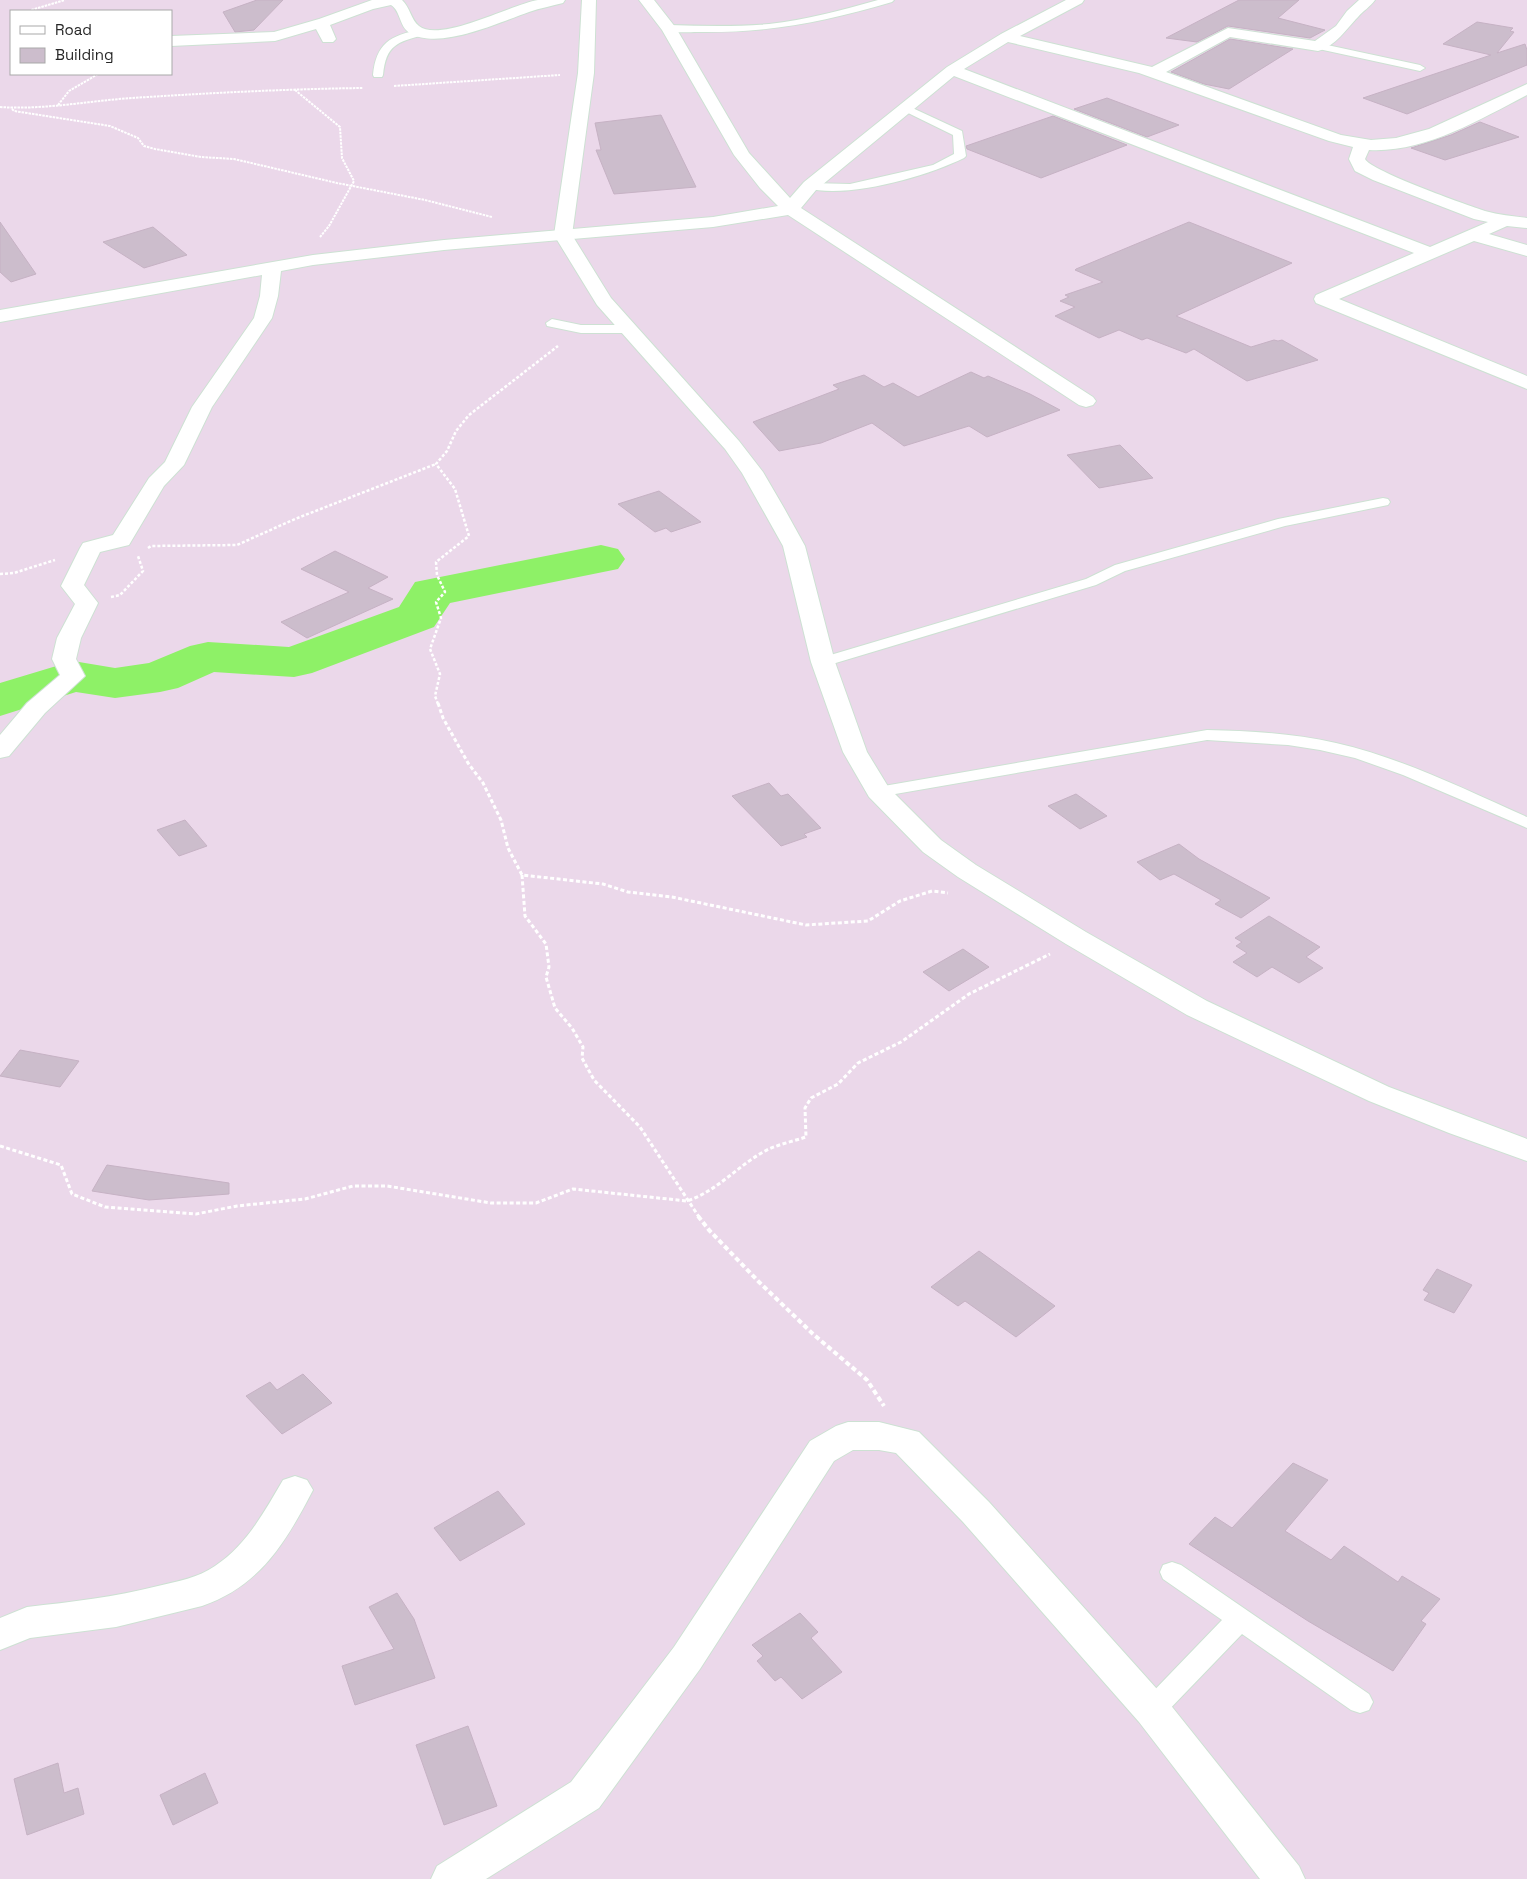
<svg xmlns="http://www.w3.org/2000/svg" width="1527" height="1879" font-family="'Space Grotesk',sans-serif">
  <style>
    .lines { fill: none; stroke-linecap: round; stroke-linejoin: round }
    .river { fill: #8ef167; fill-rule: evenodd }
    .building { fill: #ccbdcc; stroke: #c6b2c4 }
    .service-casing { stroke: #cde1d3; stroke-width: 2 }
    .minor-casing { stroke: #cde1d3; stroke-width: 2 }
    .tertiary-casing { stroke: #cde1d3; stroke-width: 2 }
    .path-far3 { stroke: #fff; stroke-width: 2; stroke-dasharray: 2.5 1; stroke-linecap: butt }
    .path-far2 { stroke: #fff; stroke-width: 2.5; stroke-dasharray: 3 2; stroke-linecap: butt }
    .path-far1 { stroke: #fff; stroke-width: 3; stroke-dasharray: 4 2.5; stroke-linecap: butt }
    .path { stroke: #fff; stroke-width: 4; stroke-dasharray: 5 3; stroke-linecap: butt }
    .service { fill: #fff; fill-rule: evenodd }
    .minor { fill: #fff; fill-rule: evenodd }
    .tertiary { fill: #fff; fill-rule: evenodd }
  </style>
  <rect width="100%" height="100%" fill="#ebd8ea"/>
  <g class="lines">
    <path class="river" d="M601 545 618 549 625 559 618 569 450 603 434 627 312 673 294 677 214 672 178 688 160 692 115 698 76 692 0 716V683L73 661 115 668 149 663 190 646 208 642 289 647 399 607 415 582Z"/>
  </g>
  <path class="building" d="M257 0H283L254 30 235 32 223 12Z
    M1239 0H1299L1278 18 1325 30 1310 38 1228 26 1197 42 1166 38Z
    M1477 22 1513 28 1510 31 1514 32 1497 53 1525 44 1527 50V65L1407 114 1363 98 1491 55 1443 44Z
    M1230 39 1293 49 1229 89 1204 84 1171 72Z
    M1107 98 1179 125 1147 137 1074 109Z
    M661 115 696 187 614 194 596 150H601L595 123Z
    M1053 116 1127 145 1041 178 967 149 966 146Z
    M1480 122 1519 137 1445 160 1411 148 1451 135Z
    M0 222 36 274 11 282 0 272Z
    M1189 222 1292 263 1176 316 1251 347 1274 340 1278 341 1282 340 1318 360 1247 381 1194 349 1186 353 1147 338 1142 340 1119 330 1099 338 1055 316 1075 307 1060 301 1069 297 1065 295 1103 282 1075 270 1076 269Z
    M153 227 187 255 144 268 103 242Z
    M971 372 984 378 988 376 1030 394 1060 410 987 437 969 426 904 446 872 423 821 443 779 451 753 422 839 389 833 385 864 375 884 387 893 383 918 397Z
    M1120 445 1153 478 1099 488 1067 455Z
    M659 491 701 522 671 532 666 528 655 532 618 504Z
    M335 551 388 577 368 588 393 599 307 638 281 622 349 592 301 569Z
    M769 783 781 796 788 794 821 828 804 834 807 837 781 846 732 796Z
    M1076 794 1107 816 1080 829 1048 806Z
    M185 820 207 846 179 856 157 830Z
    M1179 844 1199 859 1270 898 1241 918 1215 904 1221 900 1174 874 1160 880 1137 862Z
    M1269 916 1320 947 1306 957 1323 968 1299 983 1272 967 1257 977 1233 962 1247 953 1236 946 1242 942 1235 938Z
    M963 949 989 967 949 991 923 972Z
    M20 1050 79 1061 60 1087 0 1076Z
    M107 1165 229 1183V1194L149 1200 92 1191Z
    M979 1251 1055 1306 1016 1337 965 1301 958 1306 931 1287Z
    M1437 1269 1472 1285 1454 1313 1424 1300 1429 1293 1423 1290Z
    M303 1374 332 1403 282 1434 246 1396 270 1382 277 1390Z
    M1293 1463 1328 1480 1285 1531 1331 1560 1344 1546 1398 1582 1402 1576 1440 1599 1421 1621 1426 1624 1393 1671 1308 1621 1189 1544 1215 1517 1232 1528Z
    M498 1491 525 1524 460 1561 434 1528Z
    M397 1593 414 1619 435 1678 355 1705 342 1666 394 1649 369 1607Z
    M800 1613 818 1632 811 1638 842 1672 802 1699 781 1677 775 1681 757 1661 763 1656 752 1645Z
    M468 1726 497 1806 444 1825 416 1745Z
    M58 1763 64 1793 78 1788 84 1814 27 1835 14 1779Z
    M205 1773 218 1803 173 1825 160 1795Z"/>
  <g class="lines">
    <g class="service-casing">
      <path id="service" d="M878 0H894L892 2C823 22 770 33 697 32 688 32 671 34 664 28L669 25C702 26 736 27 769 24 806 20 842 10 878 0Z
        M420 30 425 33 424 35C397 42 386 45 383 75L382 77H374L373 75C376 44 390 35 420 30Z
        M1318 43 1420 65 1425 68 1420 71 1314 48 1313 46Z
        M906 105 962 131 966 156 964 158C925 177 848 199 806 188L804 186 806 184 810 183 850 184 933 165 954 154 953 135 902 110 901 108 902 106Z
        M552 319 581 325H627L633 329 627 333H581L547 326 546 323Z
        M1383 498 1388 499 1390 502 1388 505 1285 526 1125 571 1096 585 829 665H817L815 662 817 659 1086 579 1115 565 1278 519Z
        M1207 730C1250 731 1293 733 1336 743 1402 758 1464 789 1527 817V828L1403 775 1355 758 1320 750 1288 745 1207 740 878 797 872 796 869 792 872 788 878 787Z
        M1172 1562 1181 1565 1369 1694 1373 1702 1369 1710 1360 1713 1351 1710 1242 1634 1161 1718 1152 1721 1143 1718 1139 1710 1143 1702 1222 1620 1163 1579 1160 1572 1163 1565Z"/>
    </g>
    <g class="minor-casing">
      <path id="minor" d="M372 0H402C410 7 411 20 419 26 440 43 512 4 538 0 547 0 556 0 565 0L563 3C552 6 540 8 529 12 500 22 439 51 410 33 399 27 401 11 391 5L373 9 330 25 336 39 333 42H323L316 29 275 41 171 46V36L274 32 319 19Z
        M639 0H654L676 28 749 153 790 198 804 182 947 67 1001 34 1066 0H1084L1082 3 1020 36 1152 67 1228 28 1315 41 1336 26 1347 11 1359 0H1375C1370 7 1363 11 1358 17 1346 29 1336 46 1318 51L1230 37 1166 72 1341 135 1371 140 1396 138 1429 129 1527 84V95C1479 120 1424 153 1369 150L1365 159C1371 171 1467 205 1485 211 1499 215 1513 216 1527 218V228L1507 226 1489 234 1527 245V256L1474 241 1339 299 1527 376V389L1316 303 1314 299 1316 295 1414 253 954 76 816 190 801 208 1093 397 1096 401 1093 405 1086 407 1079 405 788 215 713 227 444 250 313 265 281 271 278 296 272 318 212 407 184 465 164 486 129 545 100 552 84 585 98 603 81 638 76 659 85 676 45 713 9 756 0 758V735L27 703 60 675 52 659 57 638 75 604 61 586 80 548 83 543 113 535 149 478 165 462 192 407 254 318 260 296 262 275 0 322V310L313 255 444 240 713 217 778 206 760 188 734 155 662 30ZM1008 42 1139 73 1329 141 1353 147 1349 159 1355 171 1373 180 1474 219 1488 222 1430 247 964 69Z
        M848 1422H879L919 1432 989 1502 1165 1698 1299 1866 1305 1879H1260L1139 1722 963 1522 896 1453 879 1450H853L834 1461 700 1669 599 1808 486 1879H431L437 1866 571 1782 674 1647 810 1441 836 1426Z
        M295 1476 307 1480 313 1490C286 1542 260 1586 202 1606L116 1627 30 1638 0 1650V1618L27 1607C71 1602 115 1597 158 1586 178 1581 198 1578 215 1566 247 1545 264 1512 283 1480Z"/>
    </g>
    <g class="tertiary-casing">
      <path id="tertiary" d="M582 0H596L594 73 572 235 611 298 739 441 763 472 784 508 805 546 835 662 867 752 889 788 941 840 976 865 1086 932 1207 1001 1389 1087 1527 1139V1161L1449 1133 1369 1101 1187 1015 1066 944 958 877 923 852 869 797 843 752 811 662 783 546 742 473 725 449 597 305 554 235 578 73Z"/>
    </g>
    <path class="path-far3" d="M34 11 31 10 65 0
      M394 86 560 75
      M295 90 340 127 342 158 354 181 329 226 320 237
      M58 105 69 91 98 74
      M0 107C44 110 88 101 132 98 209 93 286 89 363 88
      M12 109 14 111 110 126 138 138 144 146 155 149 201 157 234 159 337 183 425 200 492 217"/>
    <path class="path-far2" d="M148 548 151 546 237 545 295 519 436 464
      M0 574 14 573 55 560
      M111 597 120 595 143 571 138 556
      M438 704 435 696 440 674 430 649 441 618 436 602 445 592 437 575 436 562 469 536 455 489 436 464 447 451 456 431 469 415 558 346"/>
    <path class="path-far1" d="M438 703 443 718 468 763 483 783 501 820 508 848 522 875 603 884 628 892 672 897 806 925 868 921 900 901 932 891 948 893
      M522 875 525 916 546 944 549 967 546 977 555 1008 572 1028 583 1047 582 1058 594 1080 640 1127 699 1217
      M0 1146 61 1165 72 1194 105 1207 196 1214 237 1206 305 1199 353 1186H387L491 1203H536L573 1189 687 1201C718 1191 740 1163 769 1149 780 1144 794 1141 806 1137L805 1108 811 1098 838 1084 858 1063 901 1042 969 994 1050 954"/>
    <path class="path" d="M698 1216 709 1230 759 1282 813 1334 867 1380 884 1406"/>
    <use href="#service" class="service"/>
    <use href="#minor" class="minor"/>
    <use href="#tertiary" class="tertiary"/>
  </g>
  <rect x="10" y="10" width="162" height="65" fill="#ffffff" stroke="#a9a9a9"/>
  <rect x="20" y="26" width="25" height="8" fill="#ffffff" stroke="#a9a9a9"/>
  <text x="55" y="35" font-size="15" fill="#272727">Road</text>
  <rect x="20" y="48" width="25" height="15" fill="#ccbdcc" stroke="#a9a9a9"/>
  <text x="55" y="60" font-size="15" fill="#272727">Building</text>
</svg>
